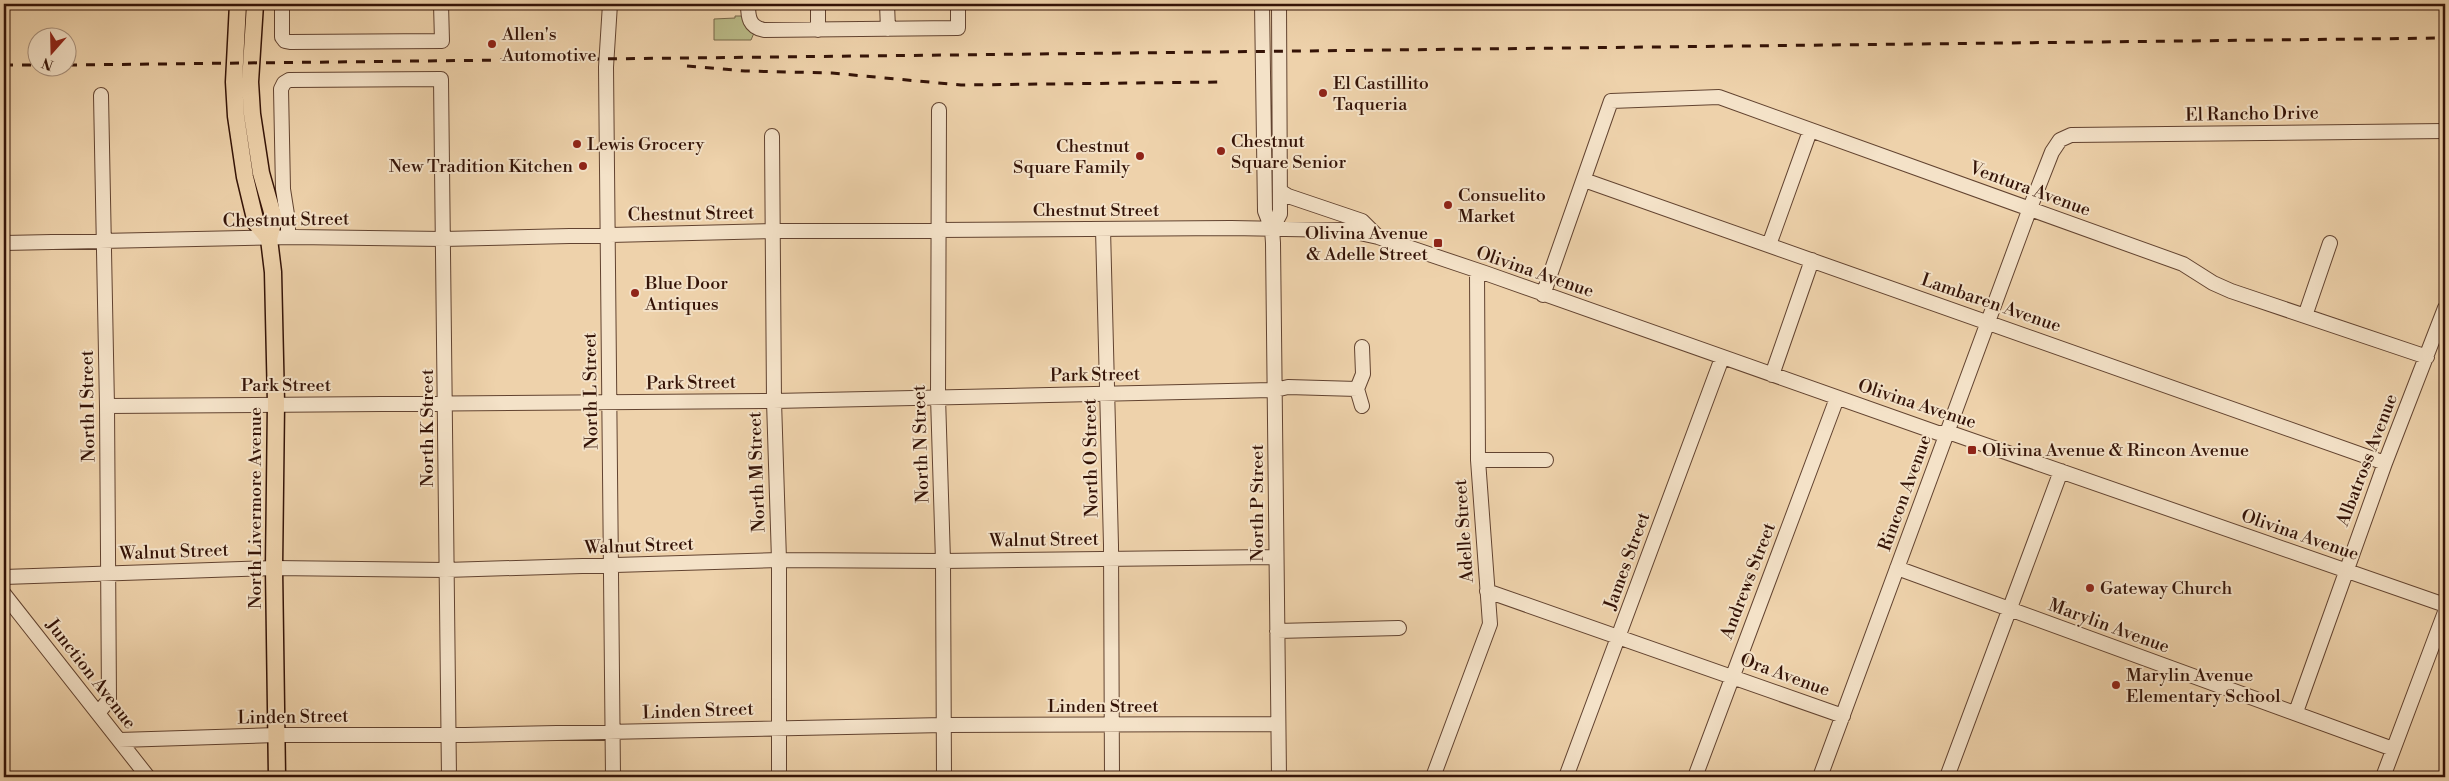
<svg xmlns="http://www.w3.org/2000/svg" width="2449" height="781" font-family="'Libre Bodoni',serif">
  <style>
    .green { fill: #babb88; stroke: #776748 }
    .lines { fill: none; stroke-linecap: round; stroke-linejoin: round }
    .minor-casing { stroke: #624330; stroke-width: 16 }
    .major-casing { stroke: #341307; stroke-width: 19 }
    .minor { stroke: #f4e2c8; stroke-width: 14 }
    .major { stroke: #eed2ab; stroke-width: 16 }
    .rail { stroke: #341307; stroke-width: 3; stroke-dasharray: 9 9; stroke-linecap: butt }
    .poi-dot { fill: #8f2418; stroke: #f4e2c8; stroke-width: 2 }
    .labels { text-anchor: middle; dominant-baseline: central; stroke-width: 4; stroke-linejoin: round; paint-order: stroke }
    .poi-label { font-size: 18px; fill: #341307; stroke: #f4e2c8; text-anchor: start }
    .street-label { font-size: 18px; fill: #341307; stroke: #f4e2c8 }
  </style>
  <rect width="100%" height="100%" fill="#eed2ab"/>
  <filter id="stains"><feTurbulence type="fractalNoise" baseFrequency=".004" numOctaves="4"/><feColorMatrix values="0 0 0 0 .2 0 0 0 0 .09 0 0 0 0 .02 0 0 0 .5 -.17"/></filter>
  <radialGradient id="worn" r=".72"><stop offset=".6" stop-color="#630" stop-opacity="0"/><stop offset="1" stop-color="#630" stop-opacity=".3"/></radialGradient>
  <path class="green" d="M735 16H743L754 33 751 40H714V19L735 18Z"/>
  <g class="lines">
    <g class="minor-casing">
      <path id="minor" d="M282 4V37L285 41 290 42 442 41 441 4
        M610 4 606 67 613 777
        M748 4C748 17 749 27 764 30L958 28V4
        M818 4V30
        M887 4 888 29
        M1262 4 1265 211 1272 229 1273 243 1279 777
        M939 110 938 397 943 561 944 777
        M772 136 774 401 779 560V777
        M1584 180 2385 463
        M1280 191 1288 196 1362 221 1378 237
        M1103 229 1111 545 1112 777
        M1272 229 1280 214 1279 4
        M288 237V221L283 189 281 89 284 83 289 80 441 79 449 777
        M4 243 295 237 443 239 774 231 1231 228 1346 230 1378 237 1485 273 1938 433 1948 432 2445 605
        M1769 245 1810 131
        M1543 295 1611 101 1719 97 2183 264 2213 283 2231 291 2427 357
        M2305 316 2330 243
        M1362 347 1363 374 1357 389 1362 406
        M1772 375 1812 260
        M107 406 774 401 1275 390 1288 387 1357 389
        M1478 460H1546
        M1897 568 2393 749
        M4 577 274 568 446 570 779 560 943 561 1276 557
        M1487 591 1843 716
        M4 594 148 777
        M1277 631 1399 628
        M2296 712 2385 463 2445 308
        M98 713 109 700 107 406 101 95
        M119 740 276 735H465L944 725 1278 724
        M1433 777 1490 624 1478 460 1477 271
        M1566 777 1722 358
        M1695 777 1837 398
        M1820 777 2030 208 2052 152 2060 140 2071 135 2445 131
        M1947 777 2061 471
        M2383 777 2445 612"/>
    </g>
    <g class="major-casing">
      <path id="major" d="M238 4 234 82 236 116 245 177 256 223 269 239
        M255 4 250 82 252 114 261 173 274 219 269 239 273 272 276 403 274 568 277 777"/>
    </g>
    <use href="#minor" class="minor"/>
    <use href="#major" class="major"/>
    <path class="rail" d="M4 65H38
      M68 65 2445 38
      M687 66 745 71 832 73 961 85 1221 82"/>
  </g>
  <g class="poi-dot">
    <circle cx="492" cy="44" r="5"/>
    <circle cx="1323" cy="93" r="5"/>
    <circle cx="577" cy="144" r="5"/>
    <circle cx="1221" cy="151" r="5"/>
    <circle cx="1140" cy="156" r="5"/>
    <circle cx="583" cy="166" r="5"/>
    <circle cx="1448" cy="205" r="5"/>
    <rect x="1433" y="238" width="10" height="10" rx="2.5"/>
    <circle cx="635" cy="293" r="5"/>
    <rect x="1967" y="445" width="10" height="10" rx="2.5"/>
    <circle cx="2090" cy="588" r="5"/>
    <circle cx="2116" cy="685" r="5"/>
  </g>
  <g class="labels">
    <g class="poi-label">
      <text x="502" y="34">Allen's<tspan x="502" dy="21">Automotive</tspan></text>
      <text x="1333" y="83">El Castillito<tspan x="1333" dy="21">Taqueria</tspan></text>
      <text x="1231" y="141">Chestnut<tspan x="1231" dy="21">Square Senior</tspan></text>
      <text x="587" y="144">Lewis Grocery</text>
      <text x="1130" y="146" text-anchor="end">Chestnut<tspan x="1130" dy="21">Square Family</tspan></text>
      <text x="573" y="166" text-anchor="end">New Tradition Kitchen</text>
      <text x="1458" y="195">Consuelito<tspan x="1458" dy="21">Market</tspan></text>
      <text x="1428" y="233" text-anchor="end">Olivina Avenue<tspan x="1428" dy="21">&amp; Adelle Street</tspan></text>
      <text x="645" y="283">Blue Door<tspan x="645" dy="21">Antiques</tspan></text>
      <text x="1982" y="450">Olivina Avenue &amp; Rincon Avenue</text>
      <text x="2100" y="588">Gateway Church</text>
      <text x="2126" y="675">Marylin Avenue<tspan x="2126" dy="21">Elementary School</tspan></text>
    </g>
    <g class="street-label">
      <text transform="translate(2252 114) rotate(-1)">El Rancho Drive</text>
      <text transform="translate(2030 189) rotate(20)">Ventura Avenue</text>
      <text x="1096" y="210">Chestnut Street</text>
      <text transform="translate(691 214) rotate(-1)">Chestnut Street</text>
      <text transform="translate(286 220) rotate(-1)">Chestnut Street</text>
      <text transform="translate(1535 272) rotate(19)">Olivina Avenue</text>
      <text transform="translate(1991 303) rotate(19)">Lambaren Avenue</text>
      <text transform="translate(1095 375) rotate(-1)">Park Street</text>
      <text transform="translate(691 383) rotate(-1)">Park Street</text>
      <text x="286" y="385">Park Street</text>
      <text transform="translate(591 391) rotate(-91)">North L Street</text>
      <text transform="translate(1917 404) rotate(18)">Olivina Avenue</text>
      <text transform="translate(88 406) rotate(-91)">North I Street</text>
      <text transform="translate(427 428) rotate(-90)">North K Street</text>
      <text transform="translate(921 444) rotate(-92)">North N Street</text>
      <text transform="translate(1091 458) rotate(-91)">North O Street</text>
      <text transform="translate(2367 460) rotate(-69)">Albatross Avenue</text>
      <text transform="translate(757 472) rotate(-92)">North M Street</text>
      <text transform="translate(1905 493) rotate(-70)">Rincon Avenue</text>
      <text transform="translate(1257 503) rotate(-90)">North P Street</text>
      <text transform="translate(255 508) rotate(-90)">North Livermore Avenue</text>
      <text transform="translate(1464 531) rotate(-94)">Adelle Street</text>
      <text transform="translate(2300 535) rotate(19)">Olivina Avenue</text>
      <text transform="translate(1044 540) rotate(-1)">Walnut Street</text>
      <text transform="translate(639 546) rotate(-2)">Walnut Street</text>
      <text transform="translate(174 552) rotate(-2)">Walnut Street</text>
      <text transform="translate(1627 561) rotate(-70)">James Street</text>
      <text transform="translate(1748 581) rotate(-69)">Andrews Street</text>
      <text transform="translate(2109 626) rotate(20)">Marylin Avenue</text>
      <text transform="translate(91 674) rotate(52)">Junction Avenue</text>
      <text transform="translate(1785 675) rotate(20)">Ora Avenue</text>
      <text x="1103" y="706">Linden Street</text>
      <text transform="translate(698 711) rotate(-2)">Linden Street</text>
      <text transform="translate(293 717) rotate(-1)">Linden Street</text>
    </g>
  </g>
  <rect width="2449" height="781" fill="none" stroke="#eed2ab" stroke-width="20"/>
  <rect x="5" y="5" width="2439" height="771" fill="none" stroke="#341307" stroke-width="2.5"/>
  <rect x="10" y="10" width="2429" height="761" fill="none" stroke="#341307"/>
  <g transform="translate(52 52) rotate(200)"><circle r="24" fill="#f4e2c8" stroke="#a78f7b"/>
  <path d="M0-4L9 19L0 12L-9 19Z" fill="#8f2418"/>
  <text y="-8" font-size="14" font-weight="bold" text-anchor="middle" fill="#341307">N</text>
  </g>
  <rect width="100%" height="100%" filter="url(#stains)"/>
  <rect width="100%" height="100%" fill="url(#worn)"/>
</svg>
